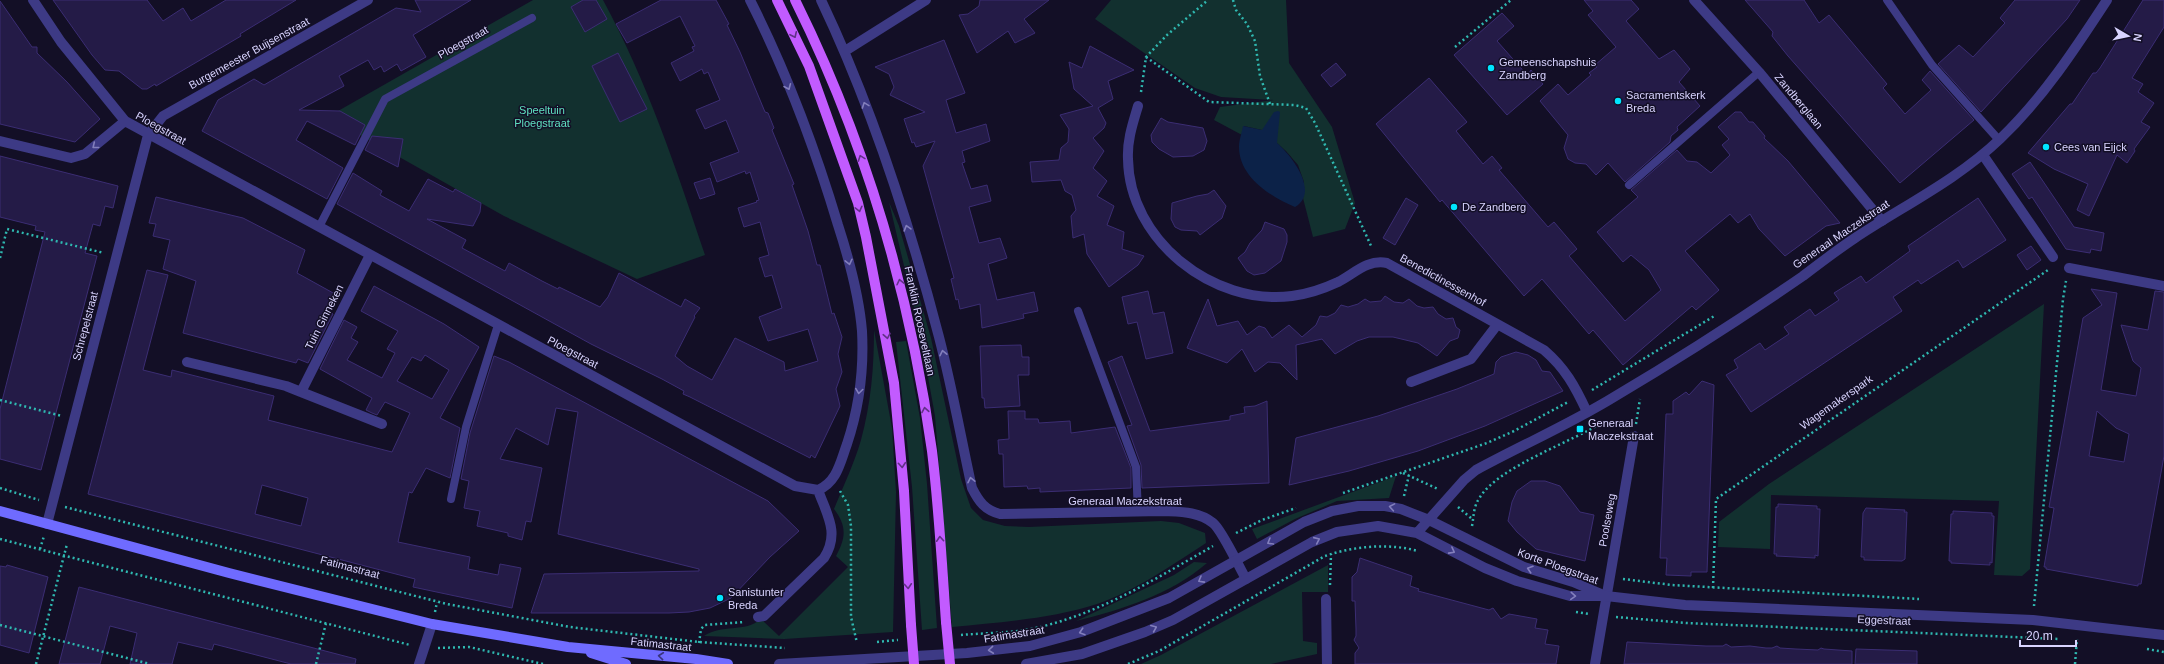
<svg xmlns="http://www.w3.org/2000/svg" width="2164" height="664" font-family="Helvetica,sans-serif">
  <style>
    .green { fill: #12302f }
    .water { fill: #0c2248 }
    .building { fill: #241b47; stroke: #3b2d73; fill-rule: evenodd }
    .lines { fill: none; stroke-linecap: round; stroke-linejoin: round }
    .path { stroke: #2fb8b0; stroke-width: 2.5; stroke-dasharray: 2 3; stroke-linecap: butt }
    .service { stroke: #3d3a85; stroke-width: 8 }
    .minor { stroke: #3d3a85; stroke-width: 10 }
    .tertiary { stroke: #3d3a85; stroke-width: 10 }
    .secondary { stroke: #6f6bff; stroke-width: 10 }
    .primary { stroke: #c25bff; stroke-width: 10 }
    .primary-bridge { stroke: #c25bff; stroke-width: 10 }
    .oneway { stroke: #623188 }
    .oneway2 { stroke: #837fbc }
    .oneway3 { stroke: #38347d }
    .poi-dot { fill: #00e5ff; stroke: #130f26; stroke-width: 1.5 }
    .labels { text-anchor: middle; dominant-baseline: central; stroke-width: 3; stroke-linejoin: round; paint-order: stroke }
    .street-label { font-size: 11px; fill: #d9d4ff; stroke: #130f26 }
    .poi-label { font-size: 11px; fill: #d9d4ff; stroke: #130f26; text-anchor: start }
    .park-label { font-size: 11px; fill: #5fe0c0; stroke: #130f26 }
  </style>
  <rect width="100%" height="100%" fill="#130f26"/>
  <path class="green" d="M533 0H603C647 81 676 168 705 255L637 279 504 216 362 136 324 119Z
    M1111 0H1286L1289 63 1332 127 1355 203 1345 229 1313 237 1303 198 1304 182 1298 165 1286 151 1262 130 1244 126 1242 135 1214 120 1220 107 1274 100 1221 97 1195 88 1095 19Z
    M889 202 899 226 931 338 961 479 971 508 983 520 1005 526 1029 527 1161 521 1179 523 1205 533 1206 543C1172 565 1135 591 1097 604 1050 619 1001 622 952 627L935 416 921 338Z
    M2044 304 2030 569 2022 576 1994 575 1999 501 1771 495 1770 549 1718 547 1719 522 1769 484Z
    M874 330 892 428 896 492 893 632 784 639 704 636C721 624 745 633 761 619L779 636 848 567 836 556C846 538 847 526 834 509 843 487 854 464 861 440 871 403 874 368 874 330Z
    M906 341 920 418 927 484 937 628 922 630 912 487 896 342Z
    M1396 476 1389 498 1337 501 1295 519 1257 539 1252 529Z
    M1194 562 1207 563C1170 595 1123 609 1076 621L1174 575Z
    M1328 565V592H1302L1303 641 1317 643V654L1271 664H1141L1161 655Z"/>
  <path class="water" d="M1278 111 1280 112 1277 143C1292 156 1320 192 1295 207 1271 197 1239 177 1239 147 1239 140 1242 132 1243 126L1262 130 1274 112Z"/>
  <path class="building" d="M53 0H147L163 21 183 8 191 21 226 0H296L240 34 241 36 156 86 155 84 147 89H142L119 71 105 70 92 55Z
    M415 0H471L413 35 426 57 401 71 397 64 384 72 381 66 374 70 368 60 339 76 344 86 299 110 340 111 365 125 355 145 307 121 296 140 343 168 327 199 202 131 218 100 254 79 264 85 396 8 421 12Z
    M583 0H596L607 19 585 32 571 7Z
    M661 0H716L729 24 727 25 740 52 765 112 768 113 774 128 772 130 794 184 792 185 808 231 817 265H820L832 314 834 313 842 337 838 354 842 372 836 389 840 406 815 458 811 455 810 458 690 397 683 394 684 391 662 379 591 344 337 204 353 173 382 191 380 195 409 211 428 179 453 192 455 189 481 203 480 212 473 226 427 219 466 240 462 248 505 271 509 263 542 281 558 289 559 287 600 307 608 297 619 273 681 307 685 299 700 308 694 316 695 317 675 356 687 366 712 380 735 338 784 362 785 371 818 361 808 329 768 341 759 317 782 308 772 275 765 277 759 258 769 255 760 222 744 227 738 208 757 202 756 201 759 200 750 172 746 174 745 171 717 182 710 163 739 152 726 120 705 129 696 110 720 100 708 72 704 74 702 69 680 81 671 63 694 51 692 47 695 46 680 16 627 43 616 24Z
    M980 0H1049L1024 19 1035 33 1015 43 1008 31 977 53 959 15 968 14 979 6Z
    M1584 0H1631L1639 9 1626 21 1659 59 1674 50 1690 69 1679 82 1700 106 1677 127 1678 130 1671 136 1670 142 1625 182 1608 163 1596 175 1586 164 1575 163 1568 159 1564 148 1568 135 1540 101 1558 84 1568 95 1591 75 1589 73 1597 67 1595 65 1616 47 1588 15 1593 11Z
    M1745 0H1804L1819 23 1829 15 1887 84 1883 88 1905 114 1931 90 1922 80 1930 71 1974 120 1900 183 1788 56 1772 36 1773 32Z
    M2015 0H2080L2067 19 1981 112 1938 64 1959 45 1973 57 2005 23 2000 18Z
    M2143 0H2164V27L2132 78 2143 84 2138 92 2154 103 2141 122 2150 127 2134 149 2135 151 2127 163 2117 155 2089 216 2077 210 2088 184 2054 169 2028 153 2070 104H2072L2093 73H2096L2100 68Z
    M0 1 32 47H37V53L67 82 100 119 75 142 0 124Z
    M1502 13 1514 26 1497 41 1527 75 1531 70 1543 84 1507 115 1454 55Z
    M944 40 965 93 946 100 956 133 986 124 990 141 962 151 965 162 962 163 971 189 987 185 991 201 969 207 979 243 1000 238 1007 258 988 264 997 300 1034 292 1038 311 1023 314 1024 318 982 328 980 304 960 309 958 299 956 300 951 279 954 278 923 166 935 141 916 147 914 142 912 143 904 119 925 112 890 95 894 87 889 74 875 67Z
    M1090 46 1134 70 1108 81 1113 99 1098 108 1106 123 1104 128 1093 138 1104 151 1093 168 1107 181 1097 196 1114 206 1107 225 1124 232 1122 249 1144 256 1138 265 1109 287 1087 254 1084 234 1073 238 1071 216 1076 210 1072 195 1065 191 1061 180 1032 182 1030 162 1059 160 1061 148 1068 142 1069 129 1060 115 1093 106 1074 89 1069 62 1082 68Z
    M618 53 647 109 620 122 592 66Z
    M1336 63 1346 75 1331 87 1321 75Z
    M1429 78 1467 122 1456 131 1483 164 1492 156 1502 168 1499 170 1548 227 1554 222 1577 249 1569 256 1625 321 1661 290 1649 270 1631 255 1623 262 1597 232 1638 197 1631 190 1677 150 1687 161 1697 162 1711 173 1730 155 1722 145 1729 139 1718 127 1735 112H1741L1749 122H1753L1765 136 1764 138 1788 161 1840 223 1826 226 1785 256 1759 229 1750 214 1738 223 1730 214 1685 251 1719 290 1696 310 1692 306 1623 365 1593 330 1589 334 1542 279 1524 296 1442 200 1440 202 1376 124Z
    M1161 118 1168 122 1203 128 1207 141 1204 150 1193 156 1173 157 1159 149 1152 142 1151 135Z
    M372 136 403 139 398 167 365 150Z
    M0 156 118 186 113 208 105 206 100 226 93 224 85 253 97 256 41 470 0 459V409L45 232 35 230 36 226 0 217Z
    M2030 162 2074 227 2104 233 2101 251 2091 249 2090 253 2066 249 2032 197 2029 199 2012 174Z
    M710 178 715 194 700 199 694 183Z
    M1214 190 1226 206 1222 218 1200 235 1197 231 1181 230 1175 227 1171 219 1172 203 1197 196 1208 194Z
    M156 197 243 218 305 250 297 273 335 294 327 310 333 314 308 363 298 359 296 363 183 333 196 281 163 269 170 240 153 236 156 224 149 223Z
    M1406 198 1418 205 1395 245 1383 238Z
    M1978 198 2006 240 1963 268 1958 260 1921 284 1918 280 1893 297 1902 311 1751 412 1726 375 1738 368 1734 360 1760 343 1765 350 1789 334 1784 327 1810 309 1815 316 1839 300 1834 293 1861 276 1866 283 1910 251 1908 246Z
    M1265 222 1284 229 1287 235V242L1281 261 1265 273 1254 275 1247 271 1238 258 1245 252 1250 243 1262 230Z
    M2031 246 2041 260 2027 270 2017 255Z
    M147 270 168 275 143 370 171 377 172 370 274 396 268 420 392 452 410 413 385 402 377 415 372 413 366 410 372 398 320 369 344 320 357 327 351 338 358 342 347 360 382 378 395 353 387 349 398 331 361 311 374 286 444 324 479 347 440 418 460 428 450 478 426 468 412 493 409 492 398 542 470 557 468 569 498 575 500 564 521 568 512 608 413 587 415 579 88 494ZM425 355 449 370 432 399 397 381 412 357 421 361ZM262 485 308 498 301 526 255 514Z
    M2091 289 2117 293 2101 390 2136 396 2141 368 2133 361 2121 325 2148 330 2155 291 2164 292V456L2141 584H2138V586L2046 569V567H2044L2054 508 2049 507 2083 318 2102 305ZM2097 411 2116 428 2129 434 2124 462 2089 456Z
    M1148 291 1153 314 1164 312 1173 353 1146 359 1137 322 1128 324 1122 297Z
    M1385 296 1394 302 1403 303 1409 299 1417 306 1424 308 1433 307 1438 314 1446 319 1453 318 1456 327 1460 330 1458 338 1450 341 1437 356 1418 343 1393 337H1369L1357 341 1335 354 1322 339 1296 345 1297 380 1280 363 1268 362 1255 372 1242 349 1227 363 1187 348 1208 299 1217 326 1238 321 1247 335 1259 326 1265 328 1272 338 1289 325 1302 337 1316 325 1320 316 1327 317 1335 313 1341 305 1348 307 1358 304 1365 299 1370 302 1381 301Z
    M1021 345 1022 357H1029V375H1018L1020 406 985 408 984 398H982L980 346Z
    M1516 352 1528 355 1536 360 1542 371 1550 372 1563 391 1485 426 1418 451 1349 471 1289 485 1296 438 1378 416 1457 389 1494 374 1496 362 1501 357Z
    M494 356 509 362 768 501 799 531 770 557 731 598 710 608 689 612 669 613H531L544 574 699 571V569L558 534 578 412 556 408 548 445 516 428 500 459 542 468 531 522 526 521 522 540 508 536V533L477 526 480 511 464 508 469 481 461 479 470 433Z
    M1122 356 1150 431 1230 420V416L1245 413 1244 407 1255 406 1267 401 1269 483 1142 488 1141 465 1127 426 1132 425 1108 362Z
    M1702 381 1714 385 1707 572H1691V576L1666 575 1667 558H1660L1666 414H1673V401L1686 392 1689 395Z
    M1008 411H1025V419H1038L1039 423 1070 421 1071 433 1115 427 1131 468V488L1040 492V488L1028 489 1027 486 1004 487 1003 454H999L998 440 1009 439Z
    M1531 481H1545L1560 486 1580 512 1594 515 1585 561 1536 549 1517 532 1508 521 1512 502 1517 491Z
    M1778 504 1817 506V509H1820L1818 556 1815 555V558L1776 556 1777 554H1774L1776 507H1778Z
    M1866 508 1905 510 1904 512H1907L1905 559 1902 561 1864 560V557H1861L1863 513Z
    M1953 511 1992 513V516H1994L1992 563 1990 562V565L1951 563V561H1949L1951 514H1953Z
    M1360 558 1412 576 1410 586 1419 589 1418 591 1489 610 1493 608 1501 619 1509 614 1537 619 1535 628 1548 630 1545 644 1559 646 1556 664H1355V653L1359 648 1354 640 1356 636V629L1355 601H1352V577L1357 572Z
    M7 565 48 577 29 653 0 645V566L6 567Z
    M79 587 356 659 355 664H291L214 644 212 650 178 642 172 664H130L137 633 110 626 100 664H59Z
    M1627 642 1706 646H1723L1726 644 1731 647 1750 646 1766 648H1772L1777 646 1780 648 1796 649 1818 650 1821 648 1824 649 1852 651V664H1624Z
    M1856 649 1917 651V664H1855Z"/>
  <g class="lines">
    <path class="path" d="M1233 0 1236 10 1247 24 1255 41 1260 76 1270 104
      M1455 47 1511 0
      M1146 57 1209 102 1295 105 1306 108 1315 123 1372 248
      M1141 92 1146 57 1167 35 1208 0
      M0 258 7 229 104 253
      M1592 390 1716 315
      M0 400 62 416
      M1636 424 1640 399
      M1403 473 1438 489
      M0 488 39 500
      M840 491 848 505 851 526V617L857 643
      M1343 493 1487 443 1514 431 1568 402
      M1404 496 1409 475
      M65 507 447 604 570 627 699 642 785 648
      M1458 507 1471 518
      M1472 526C1474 516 1473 507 1480 497 1500 466 1572 442 1605 421
      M1236 533 1262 520 1296 508
      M0 539 410 645
      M40 549 44 536
      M1623 579 1672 585 1919 599
      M1330 585 1331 554
      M1713 588 1716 499 2048 270
      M2034 606 2063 299 2066 281
      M435 612 437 602
      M1576 612 1589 614
      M1616 617 1686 623 2060 639
      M0 625 150 664
      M961 635C984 633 1009 633 1031 629 1098 615 1155 579 1213 546
      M877 642 898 640
      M699 643 701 629 705 625 745 622
      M438 648 469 647 543 664
      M2147 649 2164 652
      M36 664 67 544
      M316 664 326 623
      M1128 664 1159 651 1325 556C1354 546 1389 543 1418 551
      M2075 664 2077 639"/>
    <path class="service" d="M1887 0 1932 65 1999 140
      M1629 185 1759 72
      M319 227 385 99 532 18
      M1078 311 1136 467 1138 512
      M451 499 466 427 498 325"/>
    <path class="minor" d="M33 0 61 42 125 121 795 486 818 490C837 482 840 463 847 444 859 408 864 369 862 331 859 295 849 259 838 225 815 148 786 71 750 0
      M821 0C872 107 909 222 939 337 952 387 961 438 972 488 979 502 985 510 1000 514L1162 511C1179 512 1198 511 1213 523 1222 530 1239 567 1246 579
      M1694 0 1759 72 1882 221
      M845 51 926 0
      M1138 106C1133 123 1127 140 1128 159 1129 240 1213 306 1292 296 1308 294 1323 289 1338 282 1354 274 1367 259 1387 263L1544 350C1565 368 1575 386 1587 412
      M0 141 71 158 85 154 125 121
      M1983 155 2053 257
      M370 255 301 392 382 424
      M2069 268 2164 286
      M187 362 286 386 301 392
      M1411 382 1471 359 1497 325
      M47 524 148 135 163 116 368 0
      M1326 599 1327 664
      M758 617 764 616 824 558C840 533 827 515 818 490
      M419 664 432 624
      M1595 664 1634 436"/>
    <path class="tertiary" d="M1417 533 1485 568 1517 581 1570 596H1606L1685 605 2033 620 2164 635
      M779 664 967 653 1030 646 1081 632 1169 598 1304 522 1332 511 1358 506H1385L1401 509 1429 520 1524 567 1573 582 1606 596
      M1026 664 1082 654 1145 632 1173 620 1312 542 1337 532 1378 526 1417 533 1464 480 1476 470C1522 445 1570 424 1614 397 1678 359 1742 318 1803 276 1820 263 1837 250 1855 238 1903 206 1957 180 2000 139 2043 98 2075 49 2107 0"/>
    <path class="secondary" d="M0 511 229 573 432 624 568 647 696 659 728 664
      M591 653 626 664"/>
    <path class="primary" d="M777 0 809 66 858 203 866 237 894 383 904 491 911 625
      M795 0C866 143 910 293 932 451 939 508 942 565 946 622"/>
    <path class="primary-bridge" d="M946 622 950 664
      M911 625 914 664"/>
  </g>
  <defs><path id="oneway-chevron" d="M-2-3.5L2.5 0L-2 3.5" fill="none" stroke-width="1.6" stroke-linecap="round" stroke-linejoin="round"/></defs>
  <g class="oneway">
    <use href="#oneway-chevron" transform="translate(794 35) rotate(65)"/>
    <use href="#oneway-chevron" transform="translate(861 158) rotate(-110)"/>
    <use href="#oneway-chevron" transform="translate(859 209) rotate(76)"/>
    <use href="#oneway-chevron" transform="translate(900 282) rotate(-103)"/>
    <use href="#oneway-chevron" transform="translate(887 336) rotate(79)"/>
    <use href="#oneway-chevron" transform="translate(925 410) rotate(-100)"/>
    <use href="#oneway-chevron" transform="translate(902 465) rotate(85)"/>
    <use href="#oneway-chevron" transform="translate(940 539) rotate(-94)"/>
    <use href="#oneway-chevron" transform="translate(908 586) rotate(86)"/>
  </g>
  <g class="oneway2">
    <use href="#oneway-chevron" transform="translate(788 87) rotate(67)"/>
    <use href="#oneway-chevron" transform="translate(865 105) rotate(-110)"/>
    <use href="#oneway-chevron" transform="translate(95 146) rotate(141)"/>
    <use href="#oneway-chevron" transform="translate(907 228) rotate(-106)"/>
    <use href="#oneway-chevron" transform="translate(849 262) rotate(77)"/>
    <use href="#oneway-chevron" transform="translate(943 353) rotate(-102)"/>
    <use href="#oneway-chevron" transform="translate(859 391) rotate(98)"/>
    <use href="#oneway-chevron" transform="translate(971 480) rotate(-102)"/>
    <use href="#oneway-chevron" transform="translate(1392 507) rotate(-170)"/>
    <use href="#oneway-chevron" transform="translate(1317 540) rotate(-24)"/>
    <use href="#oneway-chevron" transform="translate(1270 542) rotate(150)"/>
    <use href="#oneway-chevron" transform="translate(1452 551) rotate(28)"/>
    <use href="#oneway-chevron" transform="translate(1530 569) rotate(-162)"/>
    <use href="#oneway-chevron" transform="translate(1201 580) rotate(151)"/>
    <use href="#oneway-chevron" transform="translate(1573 596) rotate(4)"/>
    <use href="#oneway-chevron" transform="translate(1154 628) rotate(-23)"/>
    <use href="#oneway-chevron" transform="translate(1082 632) rotate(162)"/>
    <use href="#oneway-chevron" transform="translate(991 650) rotate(174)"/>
  </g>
  <use class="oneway3" href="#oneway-chevron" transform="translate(661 656) rotate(-174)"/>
  <g class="poi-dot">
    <circle cx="1491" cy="68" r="4"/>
    <circle cx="1618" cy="101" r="4"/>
    <circle cx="2046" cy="147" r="4"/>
    <circle cx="1454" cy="207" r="4"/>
    <rect x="1576" y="425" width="8" height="8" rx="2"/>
    <circle cx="720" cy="598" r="4"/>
  </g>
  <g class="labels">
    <g class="street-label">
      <text transform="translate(463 42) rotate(-29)">Ploegstraat</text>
      <text transform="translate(249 53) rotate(-29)">Burgemeester Buijsenstraat</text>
      <text transform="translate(1799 101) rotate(50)">Zandberglaan</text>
      <text transform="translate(161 128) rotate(29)">Ploegstraat</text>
      <text transform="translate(1841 234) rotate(-34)">Generaal Maczekstraat</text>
      <text transform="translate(1443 280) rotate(29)">Benedictinessenhof</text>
      <text transform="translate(324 317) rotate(-63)">Tuin Ginneken</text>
      <text transform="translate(920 321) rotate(78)">Franklin Rooseveltlaan</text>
      <text transform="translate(85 326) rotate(-75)">Schrepelstraat</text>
      <text transform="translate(573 352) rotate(28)">Ploegstraat</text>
      <text transform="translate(1836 402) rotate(-35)">Wagemakerspark</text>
      <text x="1125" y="501">Generaal Maczekstraat</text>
      <text transform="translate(1607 520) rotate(-80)">Poolseweg</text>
      <text transform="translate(1558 566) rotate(20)">Korte Ploegstraat</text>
      <text transform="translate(350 567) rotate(15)">Fatimastraat</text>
      <text transform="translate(1884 620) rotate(2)">Eggestraat</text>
      <text transform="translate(1014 634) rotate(-9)">Fatimastraat</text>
      <text transform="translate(661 644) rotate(6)">Fatimastraat</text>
    </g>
    <g class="poi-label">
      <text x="1499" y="62">Gemeenschapshuis<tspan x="1499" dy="13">Zandberg</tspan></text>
      <text x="1626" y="95">Sacramentskerk<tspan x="1626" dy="13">Breda</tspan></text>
      <text x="2054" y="147">Cees van Eijck</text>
      <text x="1462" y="207">De Zandberg</text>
      <text x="1588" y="423">Generaal<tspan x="1588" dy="13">Maczekstraat</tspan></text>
      <text x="728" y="592">Sanistunter<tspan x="728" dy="13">Breda</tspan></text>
    </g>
    <g class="park-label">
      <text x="542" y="110">Speeltuin<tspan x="542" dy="13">Ploegstraat</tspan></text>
    </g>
  </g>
  <g transform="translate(2128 36) rotate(99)" stroke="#130f26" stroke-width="3" paint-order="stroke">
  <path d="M0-3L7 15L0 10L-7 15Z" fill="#d9d4ff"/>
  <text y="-6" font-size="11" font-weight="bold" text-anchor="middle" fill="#d9d4ff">N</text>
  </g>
  <path d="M2020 640v6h56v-6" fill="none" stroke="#d9d4ff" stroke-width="2"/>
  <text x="2026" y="640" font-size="12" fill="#d9d4ff" stroke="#130f26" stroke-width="3" paint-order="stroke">20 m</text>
</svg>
